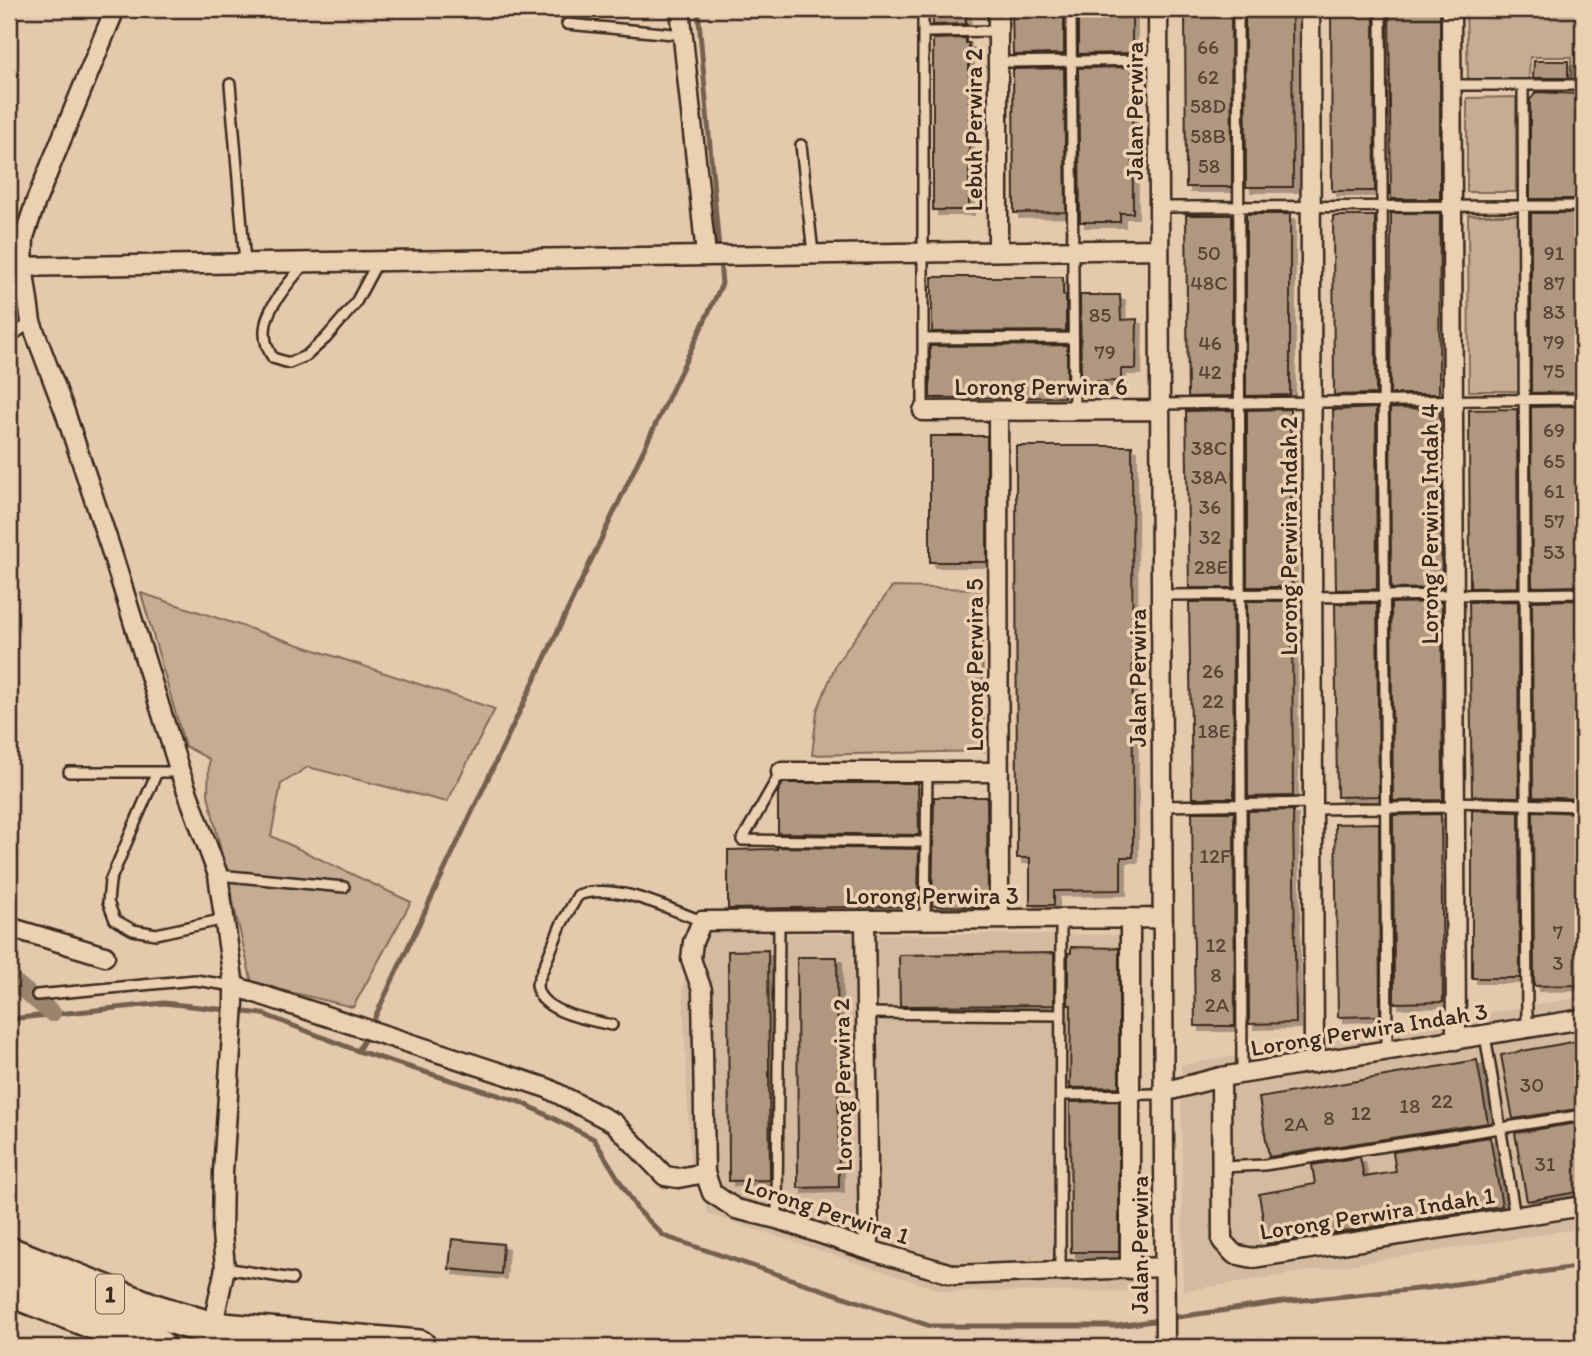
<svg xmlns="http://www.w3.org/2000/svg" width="1592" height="1356" font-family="Itim,sans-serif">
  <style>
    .built { fill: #d4ba9f }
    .green { fill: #c5ac92; stroke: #806b58; stroke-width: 2 }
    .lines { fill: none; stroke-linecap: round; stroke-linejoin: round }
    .stream { stroke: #74604e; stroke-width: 5 }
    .canal { stroke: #9a846e; stroke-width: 18 }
    .building { fill: #b09880; stroke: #3b2a1e; stroke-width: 2; filter: url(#shadow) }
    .lane-casing { stroke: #3b2a1e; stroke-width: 14 }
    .street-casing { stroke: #3b2a1e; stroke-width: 23 }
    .highway-casing { stroke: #3b2a1e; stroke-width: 38 }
    .lane { stroke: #ebd0b2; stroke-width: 9 }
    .street { stroke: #ebd0b2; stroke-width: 18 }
    .highway { stroke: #ebd0b2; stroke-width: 33 }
    .labels { text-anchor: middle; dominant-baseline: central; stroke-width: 7; stroke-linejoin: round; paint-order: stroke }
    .number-label { font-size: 21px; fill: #584636 }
    .shield { fill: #ebd0b2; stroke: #705c4a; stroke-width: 2 }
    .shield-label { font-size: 23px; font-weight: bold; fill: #3b2a1e }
    .street-label { font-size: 24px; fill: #3b2a1e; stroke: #ebd0b2 }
  </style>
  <defs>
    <filter id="shadow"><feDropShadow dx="5" dy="5" stdDeviation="0" flood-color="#0004"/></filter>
  </defs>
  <rect width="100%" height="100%" fill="#e4c9ac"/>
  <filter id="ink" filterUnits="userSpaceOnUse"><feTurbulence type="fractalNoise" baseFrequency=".0143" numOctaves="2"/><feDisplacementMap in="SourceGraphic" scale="14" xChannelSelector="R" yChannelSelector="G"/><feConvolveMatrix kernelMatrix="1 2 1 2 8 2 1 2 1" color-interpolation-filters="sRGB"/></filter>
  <g filter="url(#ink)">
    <path class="built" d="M690 933 1140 935 1143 1291 946 1292 708 1214 690 1162 683 991Z
      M1583 997V1228L1183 1291 1181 1065Z"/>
    <path class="green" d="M1466 9H1583V79H1571V57H1530L1529 79H1468Z
      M1516 97V192H1467V98Z
      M1468 215H1519V391H1469Z
      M892 587 981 589 984 751 812 755 817 711 836 664Z
      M141 593 495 709 447 802 308 767 281 784 271 836 411 902 353 1007 252 983 208 795 209 759 185 746Z"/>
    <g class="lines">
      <path class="stream" d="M375 1017 722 284 698 9
        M9 1019 164 1003 263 1014 358 1051 523 1103 594 1139 637 1209 664 1236 930 1326H1117L1160 1320
        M358 1051 365 1038
        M1170 1318 1283 1302 1428 1288 1583 1266"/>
      <path class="canal" d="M9 978 52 1013"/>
    </g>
    <path class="building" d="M932 9H966V24L933 25Z
      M1012 9H1064V54L1013 55Z
      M1078 9H1132V53L1078 54Z
      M1185 9H1231L1232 187H1186Z
      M1245 9H1292L1293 187H1246Z
      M1389 11H1440V199H1391Z
      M1331 12H1374L1375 191H1332Z
      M966 38V43H969V210H933V39Z
      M1534 61H1568V78H1533Z
      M1132 67 1133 213H1120V222H1080L1078 68Z
      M1064 68 1066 212 1014 213 1013 69Z
      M1536 92 1578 94V113H1582V199H1530V100Z
      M1391 213H1440L1439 394H1390Z
      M1531 213H1579V392L1531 393Z
      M1246 214H1290V395L1246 396Z
      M1186 215H1232V396L1188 397Z
      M1333 216H1375L1376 394 1334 395Z
      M932 277H1063V295H1066V331L932 332Z
      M1080 295H1120L1121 320 1137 319 1136 369H1121V381L1081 382Z
      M1067 345V382H1064V397L930 398V346Z
      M1579 406V586L1532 587 1531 407Z
      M1376 408 1377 589 1336 590 1333 410Z
      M1390 408 1440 409 1442 588 1391 589Z
      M1290 409 1292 587H1247V410Z
      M1517 409 1518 587 1470 588 1469 410Z
      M1233 410V588H1189L1186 411Z
      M930 436H987V562H930Z
      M1016 446H1132L1133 857H1121V890L1054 891V905H1030V858H1017Z
      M1580 600 1582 799 1533 797 1532 601Z
      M1247 601H1292L1293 796 1248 797Z
      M1518 601 1519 797 1472 796 1469 602Z
      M1189 602H1233L1234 798H1192Z
      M1442 602 1443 800 1393 801 1391 603Z
      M1377 603 1379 796 1337 797 1335 604Z
      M783 783H918L919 835 778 833V792Z
      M934 797H987L988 907 932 906Z
      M1293 810 1296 1023 1249 1024 1248 811Z
      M1472 810 1519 811 1520 978H1472Z
      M1533 811 1582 813 1583 985 1534 986Z
      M1192 812H1234L1235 1026H1195Z
      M1441 814 1443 1002 1394 1003 1393 815Z
      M1379 823 1380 1016 1338 1017 1335 824Z
      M777 847 919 849 918 906 728 909V850L777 849Z
      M1071 947 1119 948V1087L1070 1088 1071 1005H1068V953H1071Z
      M768 950 770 1180 729 1181 728 951Z
      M1054 953V1005L900 1006 899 955Z
      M797 957H837L839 1187 798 1188Z
      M1583 1040V1108L1513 1119 1501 1055Z
      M1477 1060 1488 1123 1269 1157 1259 1098Z
      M1119 1101V1252H1071L1070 1102Z
      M1583 1122V1191L1527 1201 1515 1133Z
      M1490 1137 1502 1206 1267 1244 1259 1194 1315 1184 1312 1165 1360 1157 1364 1177 1396 1172 1393 1152Z
      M452 1239 503 1244 501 1274 449 1269Z"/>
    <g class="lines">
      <g class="lane-casing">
        <path id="lane" d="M923 9V411
          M1071 9 1074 410
          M1238 9 1242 1074
          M1381 9 1387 1051
          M567 24 684 35
          M923 32 998 31
          M998 62 1158 60
          M230 84 245 263
          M1451 85H1583
          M1523 85 1527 1028
          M801 145 813 253
          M1159 207 1583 206
          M305 263C284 290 249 322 273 358L289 363 306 356 326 338 355 304 378 261
          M9 338 31 322
          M923 339 1073 338
          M1160 404 1583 399
          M1161 595 1312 594
          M1312 597 1583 593
          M69 772H180
          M157 772 110 881 108 902 115 920 133 930 156 934 225 919
          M781 772 742 840 926 842
          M1455 802 1583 806
          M1162 806 1313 803
          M1313 809 1455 807
          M218 875 344 887
          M925 920 927 772
          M37 995 195 980 234 986
          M866 1013 1061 1015
          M612 1025C590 1020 536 1012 537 984L561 925 578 895C616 882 666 908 702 921
          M1485 1035 1515 1217
          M1061 1095 1163 1094
          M1222 1167 1264 1165 1583 1115
          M777 1219 779 921
          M225 1268 292 1279
          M1060 1271 1061 919"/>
      </g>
      <g class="street-casing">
        <path id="street" d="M115 9 36 201 24 237 23 266 31 322 65 412 111 550 180 772 218 875 234 986V1003L223 1172 222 1233 225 1268 212 1329
          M680 9 706 255
          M998 9V251
          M1158 9 1165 1347
          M1310 9 1314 1063
          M1451 9 1456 1040
          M9 267 1159 249
          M923 411 1160 410
          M998 411 999 919
          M781 772H999
          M1130 918V1269
          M1162 918 702 921 693 942 691 959 702 990 705 1173 712 1193 736 1209 777 1219 869 1250 955 1275 1164 1267
          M865 920 869 1250
          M9 927 105 956
          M234 986 547 1088 614 1123 665 1176 678 1178 705 1173
          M1221 1077 1222 1241 1234 1254 1253 1258 1583 1206
          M1163 1092 1221 1077 1583 1019"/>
      </g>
      <g class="highway-casing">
        <path id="highway" d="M9 1254 154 1311 212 1329 419 1347
          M9 1289 158 1347"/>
      </g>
      <use href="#lane" class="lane"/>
      <use href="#street" class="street"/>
      <use href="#highway" class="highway"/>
    </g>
  </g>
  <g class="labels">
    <g class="number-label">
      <text x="1208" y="46">66</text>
      <text x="1208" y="76">62</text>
      <text x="1208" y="105">58D</text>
      <text x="1208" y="135">58B</text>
      <text x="1209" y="165">58</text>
      <text x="1209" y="252">50</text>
      <text x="1554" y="252">91</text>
      <text x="1209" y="282">48C</text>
      <text x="1554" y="282">87</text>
      <text x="1554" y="311">83</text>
      <text x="1100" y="314">85</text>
      <text x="1554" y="341">79</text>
      <text x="1210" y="342">46</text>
      <text x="1105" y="351">79</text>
      <text x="1554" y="370">75</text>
      <text x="1210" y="371">42</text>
      <text x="1554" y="429">69</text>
      <text x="1209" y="447">38C</text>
      <text x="1554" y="460">65</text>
      <text x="1209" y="476">38A</text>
      <text x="1554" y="490">61</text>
      <text x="1210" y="506">36</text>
      <text x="1554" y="520">57</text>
      <text x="1210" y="536">32</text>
      <text x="1554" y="551">53</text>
      <text x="1211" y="566">28E</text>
      <text x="1213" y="670">26</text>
      <text x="1213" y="700">22</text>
      <text x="1214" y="730">18E</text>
      <text x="1215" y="855">12F</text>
      <text x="1558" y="931">7</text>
      <text x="1216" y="944">12</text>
      <text x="1558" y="962">3</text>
      <text x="1216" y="974">8</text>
      <text x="1217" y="1004">2A</text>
      <text x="1532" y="1084">30</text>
      <text x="1442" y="1100">22</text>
      <text x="1410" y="1105">18</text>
      <text x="1361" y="1112">12</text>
      <text x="1329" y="1117">8</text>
      <text x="1296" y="1123">2A</text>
      <text x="1545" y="1163">31</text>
    </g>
    <rect class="shield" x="96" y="1274.5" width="28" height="39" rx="5"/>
    <g class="shield-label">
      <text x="110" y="1294">1</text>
    </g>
    <g class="street-label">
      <text transform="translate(1134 111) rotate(-90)">Jalan Perwira</text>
      <text transform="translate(973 130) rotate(-90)">Lebuh Perwira 2</text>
      <text x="1041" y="386">Lorong Perwira 6</text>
      <text transform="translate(1429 524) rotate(-90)">Lorong Perwira Indah 4</text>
      <text transform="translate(1288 536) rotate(-90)">Lorong Perwira Indah 2</text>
      <text transform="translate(974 665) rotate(-90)">Lorong Perwira 5</text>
      <text transform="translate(1137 678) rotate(-90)">Jalan Perwira</text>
      <text x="932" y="895">Lorong Perwira 3</text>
      <text transform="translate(1369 1029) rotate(-9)">Lorong Perwira Indah 3</text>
      <text transform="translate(842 1085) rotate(-91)">Lorong Perwira 2</text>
      <text transform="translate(827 1210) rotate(18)">Lorong Perwira 1</text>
      <text transform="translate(1377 1213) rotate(-9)">Lorong Perwira Indah 1</text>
      <text transform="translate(1139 1245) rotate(-90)">Jalan Perwira</text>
    </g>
  </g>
  <rect width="1592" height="1356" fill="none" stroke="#ebd0b2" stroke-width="35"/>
  <rect x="18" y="18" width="1557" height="1321" fill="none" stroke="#3b2a1e" stroke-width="2.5" filter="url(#ink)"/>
</svg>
